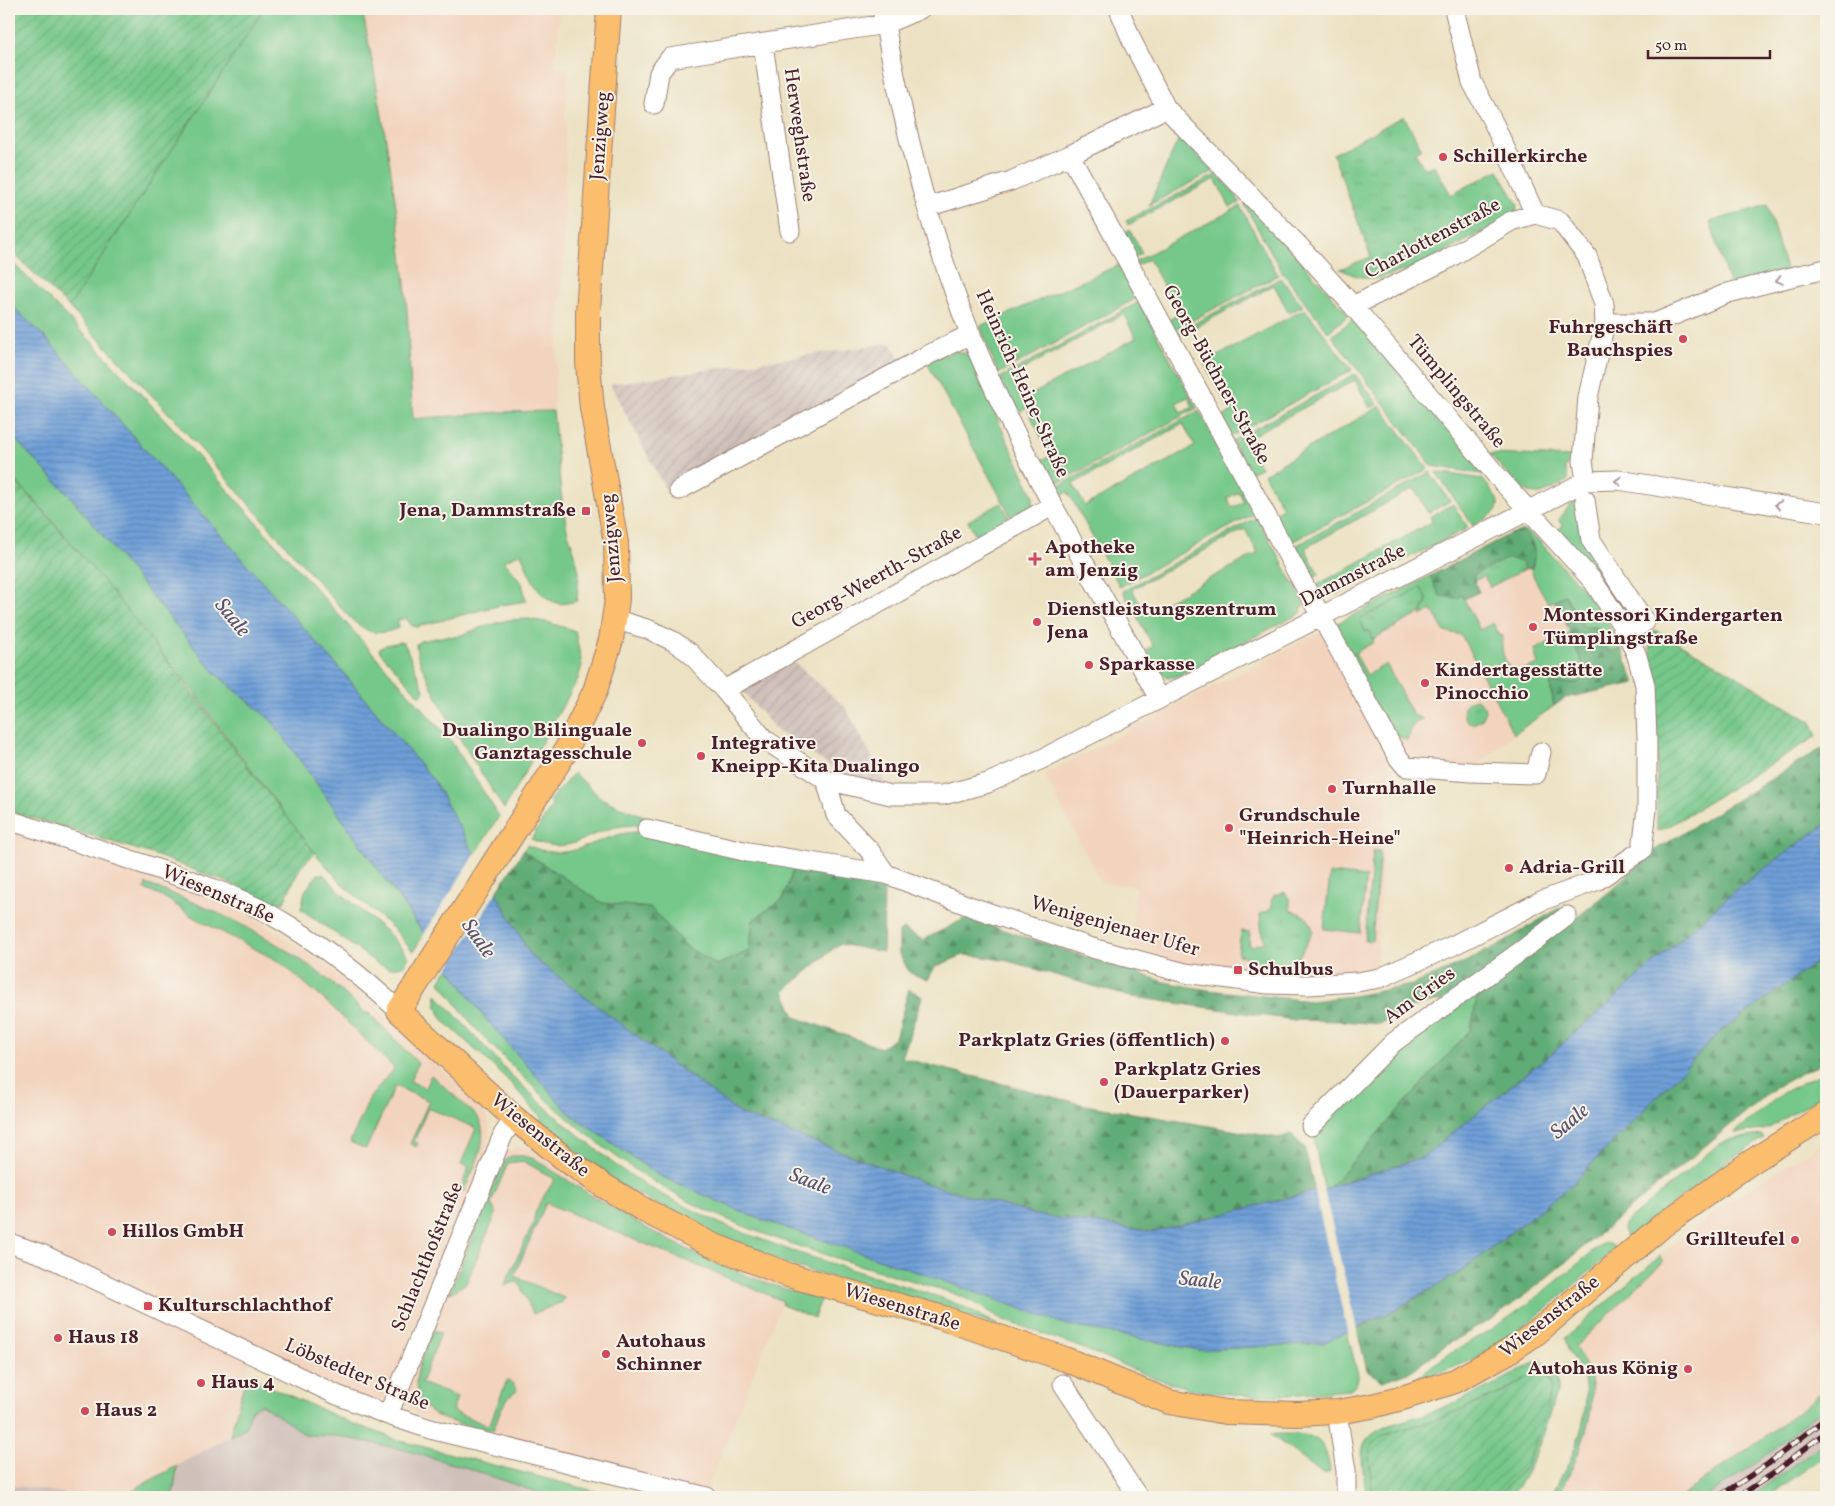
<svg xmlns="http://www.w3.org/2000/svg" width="1835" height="1506" font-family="Vollkorn,serif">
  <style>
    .built { fill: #f2d4be }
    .industrial { fill: url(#industrial-furrows) }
    .railway { fill: #cfc0ba }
    .grass { fill: #76c88a; stroke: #60745a; fill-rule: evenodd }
    .forest { fill: url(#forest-firs); stroke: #556650 }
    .park { fill: url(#park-tufts); stroke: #60745a }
    .garden { fill: url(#garden-furrows); stroke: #60745a }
    .water { fill: url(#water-rules); stroke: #5c5f82 }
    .pier { fill: #ece2c3 }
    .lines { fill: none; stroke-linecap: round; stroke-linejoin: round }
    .minor-casing { stroke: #9b8077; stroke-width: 21 }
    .major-casing { stroke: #9b8077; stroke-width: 26 }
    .minor { stroke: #fff; stroke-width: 19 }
    .major { stroke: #fbbd6e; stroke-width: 24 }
    .rail-casing { stroke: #4a1f2b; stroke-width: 5.5 }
    .rail { stroke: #f7f3e8; stroke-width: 4; stroke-dasharray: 11; stroke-linecap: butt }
    .oneway { stroke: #ae9aa0 }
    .poi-dot { fill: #d1495b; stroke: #f7f3e8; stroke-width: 2 }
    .labels { text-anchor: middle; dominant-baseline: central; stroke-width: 4; stroke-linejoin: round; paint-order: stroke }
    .street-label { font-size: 20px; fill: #4a1f2b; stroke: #f7f3e8 }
    .poi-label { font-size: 20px; font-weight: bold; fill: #4a1f2b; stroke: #f7f3e8; text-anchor: start }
    .water-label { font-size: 21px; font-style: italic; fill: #585270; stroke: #f7f3e8 }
  </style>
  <defs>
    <pattern id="industrial-furrows" width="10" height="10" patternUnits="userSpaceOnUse" patternTransform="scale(1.25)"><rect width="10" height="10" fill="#cfc0ba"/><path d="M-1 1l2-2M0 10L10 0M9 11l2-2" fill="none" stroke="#b3a5a0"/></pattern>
    <pattern id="forest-firs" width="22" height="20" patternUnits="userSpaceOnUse" patternTransform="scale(1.25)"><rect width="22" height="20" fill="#60ac76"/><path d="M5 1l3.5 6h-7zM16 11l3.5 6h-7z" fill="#518b61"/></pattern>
    <pattern id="park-tufts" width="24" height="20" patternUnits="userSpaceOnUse" patternTransform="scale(1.25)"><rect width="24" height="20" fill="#76c88a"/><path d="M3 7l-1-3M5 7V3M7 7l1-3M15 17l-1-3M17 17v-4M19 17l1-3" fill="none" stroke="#68ab77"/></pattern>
    <pattern id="garden-furrows" width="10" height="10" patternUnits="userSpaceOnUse" patternTransform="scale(1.25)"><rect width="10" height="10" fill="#76c88a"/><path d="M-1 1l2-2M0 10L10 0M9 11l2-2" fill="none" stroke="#68ab77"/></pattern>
    <pattern id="water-rules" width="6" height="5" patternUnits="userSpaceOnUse" patternTransform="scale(1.25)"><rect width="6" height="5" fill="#6e9fd8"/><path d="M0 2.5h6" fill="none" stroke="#5c81af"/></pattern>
  </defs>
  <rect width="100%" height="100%" fill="#f7f3e8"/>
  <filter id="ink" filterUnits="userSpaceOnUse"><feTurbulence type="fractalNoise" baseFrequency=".02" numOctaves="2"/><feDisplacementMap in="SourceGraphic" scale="10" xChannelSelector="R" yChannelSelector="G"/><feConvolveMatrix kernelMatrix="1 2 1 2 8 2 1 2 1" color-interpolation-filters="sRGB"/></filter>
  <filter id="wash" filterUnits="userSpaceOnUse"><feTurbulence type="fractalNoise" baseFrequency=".0096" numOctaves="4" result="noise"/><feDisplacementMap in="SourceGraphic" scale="20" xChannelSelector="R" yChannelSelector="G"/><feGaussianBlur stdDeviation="1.12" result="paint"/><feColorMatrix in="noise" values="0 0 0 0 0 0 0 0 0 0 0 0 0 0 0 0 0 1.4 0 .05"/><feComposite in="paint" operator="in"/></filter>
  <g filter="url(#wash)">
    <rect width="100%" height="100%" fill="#ece2c3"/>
    <path class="built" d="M362 9H560L555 67 569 70 565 118 566 164 563 264 553 411 500 412 413 420Z
      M1522 531 1529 533 1540 542 1584 590 1605 619 1622 650 1635 683 1565 698 1514 734 1471 772 1406 767 1332 626 1510 534Z
      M1322 631 1390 756 1376 969 1304 977 1178 962 1130 947 1136 886 1101 883 1044 774Z
      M9 829 182 886 251 917 319 960 364 996 481 1105 489 1123V1135L485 1156 388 1393 384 1397 379 1400H367L9 1236Z
      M1826 1141V1388L1795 1415 1680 1497H1550L1566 1469 1578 1440 1586 1409 1584 1378 1577 1362 1565 1347V1338L1671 1246 1752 1186Z
      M517 1146 531 1149 559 1167 790 1283 706 1492 420 1417 409 1406 406 1393 504 1153Z
      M9 1251 69 1274 250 1360 230 1436 120 1497H88L9 1485Z"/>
    <path class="industrial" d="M891 343 902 362 667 492 610 384Z
      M793 661 846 708 883 779V787L832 767 777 731 742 690Z"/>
    <path class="railway" d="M246 1376 351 1423 401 1441 617 1497H120L230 1436Z
      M1826 1407V1441L1777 1478 1750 1497H1705L1765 1456Z
      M9 1485 30 1488 88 1497H9Z"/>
    <path class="grass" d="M264 9H362C380 99 396 191 405 283 409 328 409 374 413 419L500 412 553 411 561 493 567 530 575 554 579 572 577 601C571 602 562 605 557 603 536 597 528 570 521 553L504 561 522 583 526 601 501 605 416 627 412 626 406 618 398 620V628C367 642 353 621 334 600L174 419 69 307Z
      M1179 138 1214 171 1149 205Z
      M1217 174 1236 195 1239 203 1230 207 1215 179 1128 225 1126 221Z
      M1246 200 1349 315 1328 332 1283 273 1245 206Z
      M1767 205 1787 273 1731 290 1710 222Z
      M1240 206 1278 275 1172 331 1167 321 1179 314 1149 259 1136 266 1134 262Z
      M1130 230 1142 253 1132 258 1120 235Z
      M9 259 94 344 169 424 451 741 499 816 475 855 434 781 347 677 45 337 9 303Z
      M1119 265 1137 298 998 374 980 326Z
      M1281 278 1303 306 1289 313 1274 285 1176 338 1174 334Z
      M1139 302 1197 408 1052 486 1039 461 1050 456 1027 408 1016 413 1000 378ZM1123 314 1136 338 1027 397 1015 374ZM1188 397 1193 407 1181 413 1176 403Z
      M1305 309 1352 370 1230 437 1220 419 1231 412 1204 363Z
      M1353 319 1486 472 1482 474 1432 466 1332 336Z
      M957 351 970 355 1005 436 1033 495V507L1013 520 926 361Z
      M1355 374 1378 404 1370 408 1355 380 1246 439 1261 468 1249 473 1232 441Z
      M1380 406 1428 469 1288 544 1271 514 1283 508 1264 474Z
      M1199 411 1255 513 1120 587 1068 492 1058 498 1053 489ZM1183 424 1195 446 1085 506 1073 484ZM1239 492 1244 502 1232 508 1227 498Z
      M9 433 70 496 216 674 272 721 424 934 413 952 394 929 344 886 315 853 254 774 191 689 48 515 9 474Z
      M1489 454 1574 457V459L1565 468 1568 480C1559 485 1549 492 1540 494 1523 497 1501 465 1489 454Z
      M1430 472 1450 501 1428 513 1414 488 1305 548 1319 575 1308 581 1290 549Z
      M1436 472 1482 479C1504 505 1506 508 1473 526Z
      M1578 500 1619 596 1618 599 1558 530 1562 526 1559 520 1569 506Z
      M1001 503 1011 521 978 539 968 521Z
      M1453 504 1468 528 1337 594C1327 596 1322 593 1317 585L1432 522 1430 517Z
      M1257 517 1301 597 1303 603 1301 613 1180 675C1160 683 1155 665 1147 650L1153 646 1123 591ZM1245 529 1258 553 1145 613 1132 589Z
      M1522 531 1529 533 1540 542 1584 590 1605 619 1622 650 1608 651 1597 627H1584L1565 595 1548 603 1531 572C1536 554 1537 544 1522 531Z
      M1430 576 1441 596 1462 595 1480 630 1493 623 1500 636 1502 635C1501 650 1503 662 1514 673L1538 664 1534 650 1570 632 1583 665 1581 682 1550 684 1554 706 1514 734 1461 635 1444 631 1432 610 1421 616 1427 600 1420 587 1365 632 1368 630 1374 642 1355 653 1367 675 1386 664 1413 715 1423 719 1413 725 1407 741 1389 731 1332 626Z
      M529 619 550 623 575 631 582 665 578 679 504 809C478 767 451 728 430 683 424 671 416 657 416 644L420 641 447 636 456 637 483 627 508 620Z
      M400 642 404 643 406 647 424 690 422 695 420 696 380 652 379 649 386 645Z
      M574 773 601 798 613 804 668 825 669 823 706 837C680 832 650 822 622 826 585 831 572 858 531 839L553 804 549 801Z
      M635 832 647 833 795 864 783 899 753 920 749 951 717 965 687 947 651 908 602 903 523 851 527 845C573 866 591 836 635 832Z
      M1373 851H1380L1372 941H1365Z
      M1330 873 1366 877 1360 933 1324 929Z
      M318 874H323L341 893 389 934 409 957 403 966 390 968 378 964 301 909 305 891Z
      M146 884C229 914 302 950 365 1013H369L418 1063 410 1081 425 1088 431 1075 477 1116C492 1138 473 1169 464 1191L460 1190 469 1167 461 1164 476 1128 428 1108 414 1142 418 1143 416 1147 410 1144 429 1101 395 1086 366 1149 350 1142 371 1096 394 1068 329 1004 280 962 193 917 167 899 144 889Z
      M448 967 484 1017 569 1113 658 1175 754 1217 938 1279 1067 1325 1199 1350 1323 1343 1347 1332 1358 1375C1358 1382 1356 1386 1350 1390L1287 1395 1250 1396 1199 1391 1151 1377 1082 1348 1001 1319 972 1301 952 1293C867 1266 774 1244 694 1204 611 1163 540 1097 477 1030 464 1015 452 998 440 982Z
      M1478 993 1471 1029 1330 1187 1324 1188 1315 1146V1131L1323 1118 1403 1047Z
      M436 994 510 1074 552 1113 619 1168 657 1192 721 1224 792 1251 942 1298 964 1307 999 1326 790 1265 715 1237 609 1178 557 1136 540 1120 541 1117 506 1078 444 1021C438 1012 435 1005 436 994Z
      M1826 1071V1093L1769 1128 1762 1130 1735 1133 1736 1131 1784 1092Z
      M1762 1135 1764 1138 1730 1160 1627 1239 1623 1230 1624 1224 1719 1144 1732 1139Z
      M511 1156H523L535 1159C627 1220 713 1272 821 1299L814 1318 782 1305 783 1301 546 1203 514 1276 564 1298 562 1302 533 1314 519 1283 516 1282 504 1286 534 1222C532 1211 549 1189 555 1179L523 1161 508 1163 491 1203 496 1214 466 1283 449 1294 503 1162Z
      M1606 1243 1612 1245 1615 1249C1570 1288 1526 1331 1473 1359 1455 1368 1435 1374 1415 1380 1441 1355 1473 1342 1502 1322 1537 1299 1570 1270 1602 1244Z
      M1660 1256 1664 1261 1575 1347C1580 1357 1588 1367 1590 1378 1598 1416 1575 1465 1557 1497H1550C1570 1463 1592 1421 1584 1380 1581 1364 1566 1354 1565 1338Z
      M434 1330 441 1333 421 1383 457 1397 452 1411 489 1426 507 1380 513 1384 517 1391C502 1400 499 1415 493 1431 458 1423 406 1420 418 1370 422 1356 428 1343 434 1330Z
      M1540 1359C1547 1366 1558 1373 1558 1384 1559 1389 1555 1397 1553 1402 1543 1436 1532 1470 1510 1497H1497L1526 1466 1539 1370 1501 1393 1438 1419 1381 1436 1369 1457 1373 1497H1366C1366 1483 1359 1456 1364 1444 1371 1429 1389 1425 1403 1421 1452 1407 1496 1385 1540 1359Z
      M246 1376 351 1423 401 1441 617 1497H550L468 1468 397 1448 337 1436 306 1435 261 1404 252 1409 245 1428 230 1436Z
      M1826 1388V1407L1765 1456 1705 1497H1680L1795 1415Z
      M1270 1434C1306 1435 1325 1428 1330 1472L1324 1475Z
      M1826 1441V1455L1767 1497H1750Z
      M177 1466 173 1497H120Z"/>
    <path class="forest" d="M1522 531C1534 542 1536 553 1532 568L1525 569 1522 563 1474 575V581L1479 592 1464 599 1462 595 1457 598 1440 596 1430 576 1510 534Z
      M1565 595 1583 627H1597L1608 651 1622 650 1635 683 1565 698 1554 706 1550 684 1580 682 1583 665 1570 632 1554 600Z
      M1826 746V824L1740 886 1557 1049 1423 1157 1330 1187 1471 1029 1478 993 1411 1007 1379 1024 1344 1021 1294 1020 1127 996 1008 961 978 956 963 955 935 967 928 980 910 973 899 954V932L903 929 923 940 966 918 1165 982 1208 990 1311 1001 1359 995 1412 985 1461 964 1500 944 1559 908 1575 919 1609 892 1653 851Z
      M523 851 602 903 651 908 687 947 717 965 749 951 753 920 783 899 795 864 884 879 883 952 839 944 784 991 795 1017 881 1048 895 1038 909 989 922 997 902 1058 1085 1105 1279 1138 1291 1134 1304 1147 1315 1191 1154 1232 1036 1215 921 1182 740 1114 531 956 496 893Z
      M1826 955V1060L1776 1087 1534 1288 1498 1315 1440 1349 1411 1371 1383 1381 1367 1371 1357 1328 1391 1312 1459 1273 1570 1186 1719 1033Z"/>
    <path class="park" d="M1404 116 1421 148 1415 152 1424 169 1434 165 1451 195 1498 170 1518 205 1515 215 1414 268 1375 279 1356 276 1340 269 1371 257 1333 154Z
      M1506 559H1512L1522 563 1525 569 1490 587 1484 576 1474 581V575Z
      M1421 587 1427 600 1421 613 1373 639 1368 630 1365 632 1360 619Z
      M1477 699 1484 706 1485 711 1481 720 1473 724C1460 720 1459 701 1477 699Z
      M1285 892 1290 900V910C1303 914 1310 917 1313 931L1295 964 1272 966 1238 955 1241 931 1250 932 1249 944 1254 947 1256 944 1266 942 1262 935 1260 914 1268 911 1272 906 1271 901 1274 895Z"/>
    <path class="garden" d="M9 9H264L69 307 9 249Z
      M9 474C97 567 175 670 252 773 273 800 295 826 315 853L300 868 283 903 270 902 227 882 152 854 9 811Z
      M1655 630 1720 666 1811 722 1817 736 1666 828 1657 831C1657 767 1658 703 1649 640Z
      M1539 1370 1546 1371 1552 1385 1542 1426 1526 1466 1497 1497H1373L1369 1457 1372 1444 1381 1436 1438 1419 1501 1393Z"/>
    <path class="water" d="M9 303 45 337 347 677 434 781 531 956 740 1114 921 1182 1036 1215 1154 1232 1330 1187 1423 1157 1557 1049 1740 886 1826 824V955L1719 1033 1570 1186 1459 1273 1391 1312 1323 1343 1199 1350 1067 1325 938 1279 754 1217 658 1175 569 1113 484 1017 272 721 216 674 70 496 9 433Z"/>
    <path class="pier" d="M476 852 497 891 447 970 423 936Z
      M1323 1186 1357 1330 1348 1334 1314 1188Z"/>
  </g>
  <g filter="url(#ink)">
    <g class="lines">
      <g class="minor-casing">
        <path id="minor" d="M882 9C902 119 928 229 970 333 1022 460 1094 578 1159 699
          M1454 9 1472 82 1494 124 1535 214
          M763 44 790 231
          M654 104 659 73 670 58 885 24 920 9
          M1070 155 1397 756 1406 767 1471 772 1536 774 1541 752
          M927 207 1011 181 1070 155 1166 108
          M1353 306 1446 260 1511 221 1535 214 1560 221 1587 256 1604 304 1605 323 1588 397 1583 461 1586 481
          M1605 323H1655L1728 293 1787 278 1826 269
          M679 490 930 354 971 334
          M1585 500 1591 540 1645 622 1627 633
          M614 619 650 630 673 641 690 653 724 690 764 739 826 780 836 815 870 851 886 874
          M724 690 1052 506
          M826 780 891 795H943L988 783 1042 759 1122 718 1586 481 1618 480 1826 513
          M9 820C60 837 112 853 163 871 205 885 248 900 285 923 326 948 364 978 399 1011
          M647 829 748 852 886 874 972 907 1092 948 1185 973 1268 984 1308 985 1357 982 1380 978 1454 945 1541 901 1598 880 1642 850 1647 809V739L1645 685 1637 656 1627 633 1593 581 1498 477 1353 306 1301 248 1166 108 1133 43 1119 9
          M1311 1126 1394 1042 1521 951 1567 916
          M9 1243 44 1255 337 1395 388 1415 430 1429 707 1497
          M1063 1384 1138 1497
          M1337 1412 1346 1471V1497
          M388 1415 503 1135 514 1118"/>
      </g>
      <g class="major-casing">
        <path id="major" d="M609 9 588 312V364L592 408 616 543 617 599 611 640 595 691 565 752 399 1011 514 1118 565 1159 604 1186 646 1211 710 1244 788 1275 940 1317 1065 1359 1169 1402 1226 1412 1297 1414 1337 1412 1372 1406 1399 1399 1455 1381 1508 1352 1536 1333 1663 1225 1751 1162 1826 1115"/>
      </g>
      <use href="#minor" class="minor"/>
      <use href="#major" class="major"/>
      <g class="rail-casing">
        <path id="rail" d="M1718 1497 1768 1464 1826 1418
          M1738 1497 1774 1473 1826 1432"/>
      </g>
      <use href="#rail" class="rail"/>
    </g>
    <defs><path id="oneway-chevron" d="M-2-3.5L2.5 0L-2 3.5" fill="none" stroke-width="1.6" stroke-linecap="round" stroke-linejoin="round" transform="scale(1.25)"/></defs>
    <g class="oneway">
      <use href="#oneway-chevron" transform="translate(1779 280) rotate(165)"/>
      <use href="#oneway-chevron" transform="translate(1618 481) rotate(-177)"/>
      <use href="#oneway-chevron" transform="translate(1778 505) rotate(-170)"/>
    </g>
  </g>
  <g class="poi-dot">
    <circle cx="1443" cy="157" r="5"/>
    <circle cx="1683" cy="339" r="5"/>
    <rect x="581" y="506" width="10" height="10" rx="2.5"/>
    <path d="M1032.5 551.5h5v5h5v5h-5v5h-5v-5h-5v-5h5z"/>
    <circle cx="1037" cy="622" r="5"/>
    <circle cx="1533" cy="627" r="5"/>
    <circle cx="1089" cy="665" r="5"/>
    <circle cx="1425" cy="683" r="5"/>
    <circle cx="642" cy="743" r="5"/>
    <circle cx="701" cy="756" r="5"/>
    <circle cx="1332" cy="789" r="5"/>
    <circle cx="1229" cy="828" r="5"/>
    <circle cx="1509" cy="868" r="5"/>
    <rect x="1233" y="965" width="10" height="10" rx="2.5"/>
    <circle cx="1225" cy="1041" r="5"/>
    <circle cx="1104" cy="1082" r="5"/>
    <circle cx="112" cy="1232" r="5"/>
    <circle cx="1795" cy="1240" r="5"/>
    <rect x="143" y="1301" width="10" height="10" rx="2.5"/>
    <circle cx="58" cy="1338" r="5"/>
    <circle cx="606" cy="1354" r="5"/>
    <circle cx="1688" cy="1369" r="5"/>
    <circle cx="201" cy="1383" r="5"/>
    <circle cx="85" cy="1411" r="5"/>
  </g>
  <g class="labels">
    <g class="street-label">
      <text transform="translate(799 135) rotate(82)">Herweghstraße</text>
      <text transform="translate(601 136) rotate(-86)">Jenzigweg</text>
      <text transform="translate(1433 239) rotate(-28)">Charlottenstraße</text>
      <text transform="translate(1216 375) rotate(61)">Georg-Büchner-Straße</text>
      <text transform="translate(1022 384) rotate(66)">Heinrich-Heine-Straße</text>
      <text transform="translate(1456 392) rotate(50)">Tümplingstraße</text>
      <text transform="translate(612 538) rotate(-95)">Jenzigweg</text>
      <text transform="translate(1353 576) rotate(-27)">Dammstraße</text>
      <text transform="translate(877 578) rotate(-29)">Georg-Weerth-Straße</text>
      <text transform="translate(218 895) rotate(23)">Wiesenstraße</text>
      <text transform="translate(1115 927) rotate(16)">Wenigenjenaer Ufer</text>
      <text transform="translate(1420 996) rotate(-36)">Am Gries</text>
      <text transform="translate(540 1136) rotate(39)">Wiesenstraße</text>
      <text transform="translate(428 1257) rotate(-68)">Schlachthofstraße</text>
      <text transform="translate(902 1308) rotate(17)">Wiesenstraße</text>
      <text transform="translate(1550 1317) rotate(-38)">Wiesenstraße</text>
      <text transform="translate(357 1375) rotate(23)">Löbstedter Straße</text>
    </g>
    <g class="poi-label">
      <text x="1453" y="157">Schillerkirche</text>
      <text x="1673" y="328" text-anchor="end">Fuhrgeschäft<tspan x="1673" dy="23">Bauchspies</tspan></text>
      <text x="576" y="511" text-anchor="end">Jena, Dammstraße</text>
      <text x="1045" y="548">Apotheke<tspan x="1045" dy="23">am Jenzig</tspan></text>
      <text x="1047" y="610">Dienstleistungszentrum<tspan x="1047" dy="23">Jena</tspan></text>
      <text x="1543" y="616">Montessori Kindergarten<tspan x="1543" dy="23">Tümplingstraße</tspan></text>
      <text x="1099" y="665">Sparkasse</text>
      <text x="1435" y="671">Kindertagesstätte<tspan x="1435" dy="23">Pinocchio</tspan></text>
      <text x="632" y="731" text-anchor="end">Dualingo Bilinguale<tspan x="632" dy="23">Ganztagesschule</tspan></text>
      <text x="711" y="744">Integrative<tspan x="711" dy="23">Kneipp-Kita Dualingo</tspan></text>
      <text x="1342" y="789">Turnhalle</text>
      <text x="1239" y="816">Grundschule<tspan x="1239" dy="23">"Heinrich-Heine"</tspan></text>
      <text x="1519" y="868">Adria-Grill</text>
      <text x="1248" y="970">Schulbus</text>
      <text x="1215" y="1041" text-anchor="end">Parkplatz Gries (öffentlich)</text>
      <text x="1114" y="1070">Parkplatz Gries<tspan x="1114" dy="23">(Dauerparker)</tspan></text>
      <text x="122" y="1232">Hillos GmbH</text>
      <text x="1785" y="1240" text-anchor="end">Grillteufel</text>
      <text x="158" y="1306">Kulturschlachthof</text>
      <text x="68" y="1338">Haus 18</text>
      <text x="616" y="1342">Autohaus<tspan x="616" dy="23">Schinner</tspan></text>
      <text x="1678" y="1369" text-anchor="end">Autohaus König</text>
      <text x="211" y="1383">Haus 4</text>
      <text x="95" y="1411">Haus 2</text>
    </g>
    <g class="water-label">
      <text transform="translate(232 618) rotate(51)">Saale</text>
      <text transform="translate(478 939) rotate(55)">Saale</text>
      <text transform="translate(1570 1122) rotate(-40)">Saale</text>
      <text transform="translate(810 1182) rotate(21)">Saale</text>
      <text transform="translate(1200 1281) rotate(6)">Saale</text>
    </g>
  </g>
  <rect width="1835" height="1506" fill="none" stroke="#f7f3e8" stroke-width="30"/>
  <path d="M1648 50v8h122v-8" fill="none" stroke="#4a1f2b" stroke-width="2.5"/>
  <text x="1655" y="50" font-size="15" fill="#4a1f2b" stroke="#f7f3e8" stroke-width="4" paint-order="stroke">50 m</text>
</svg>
